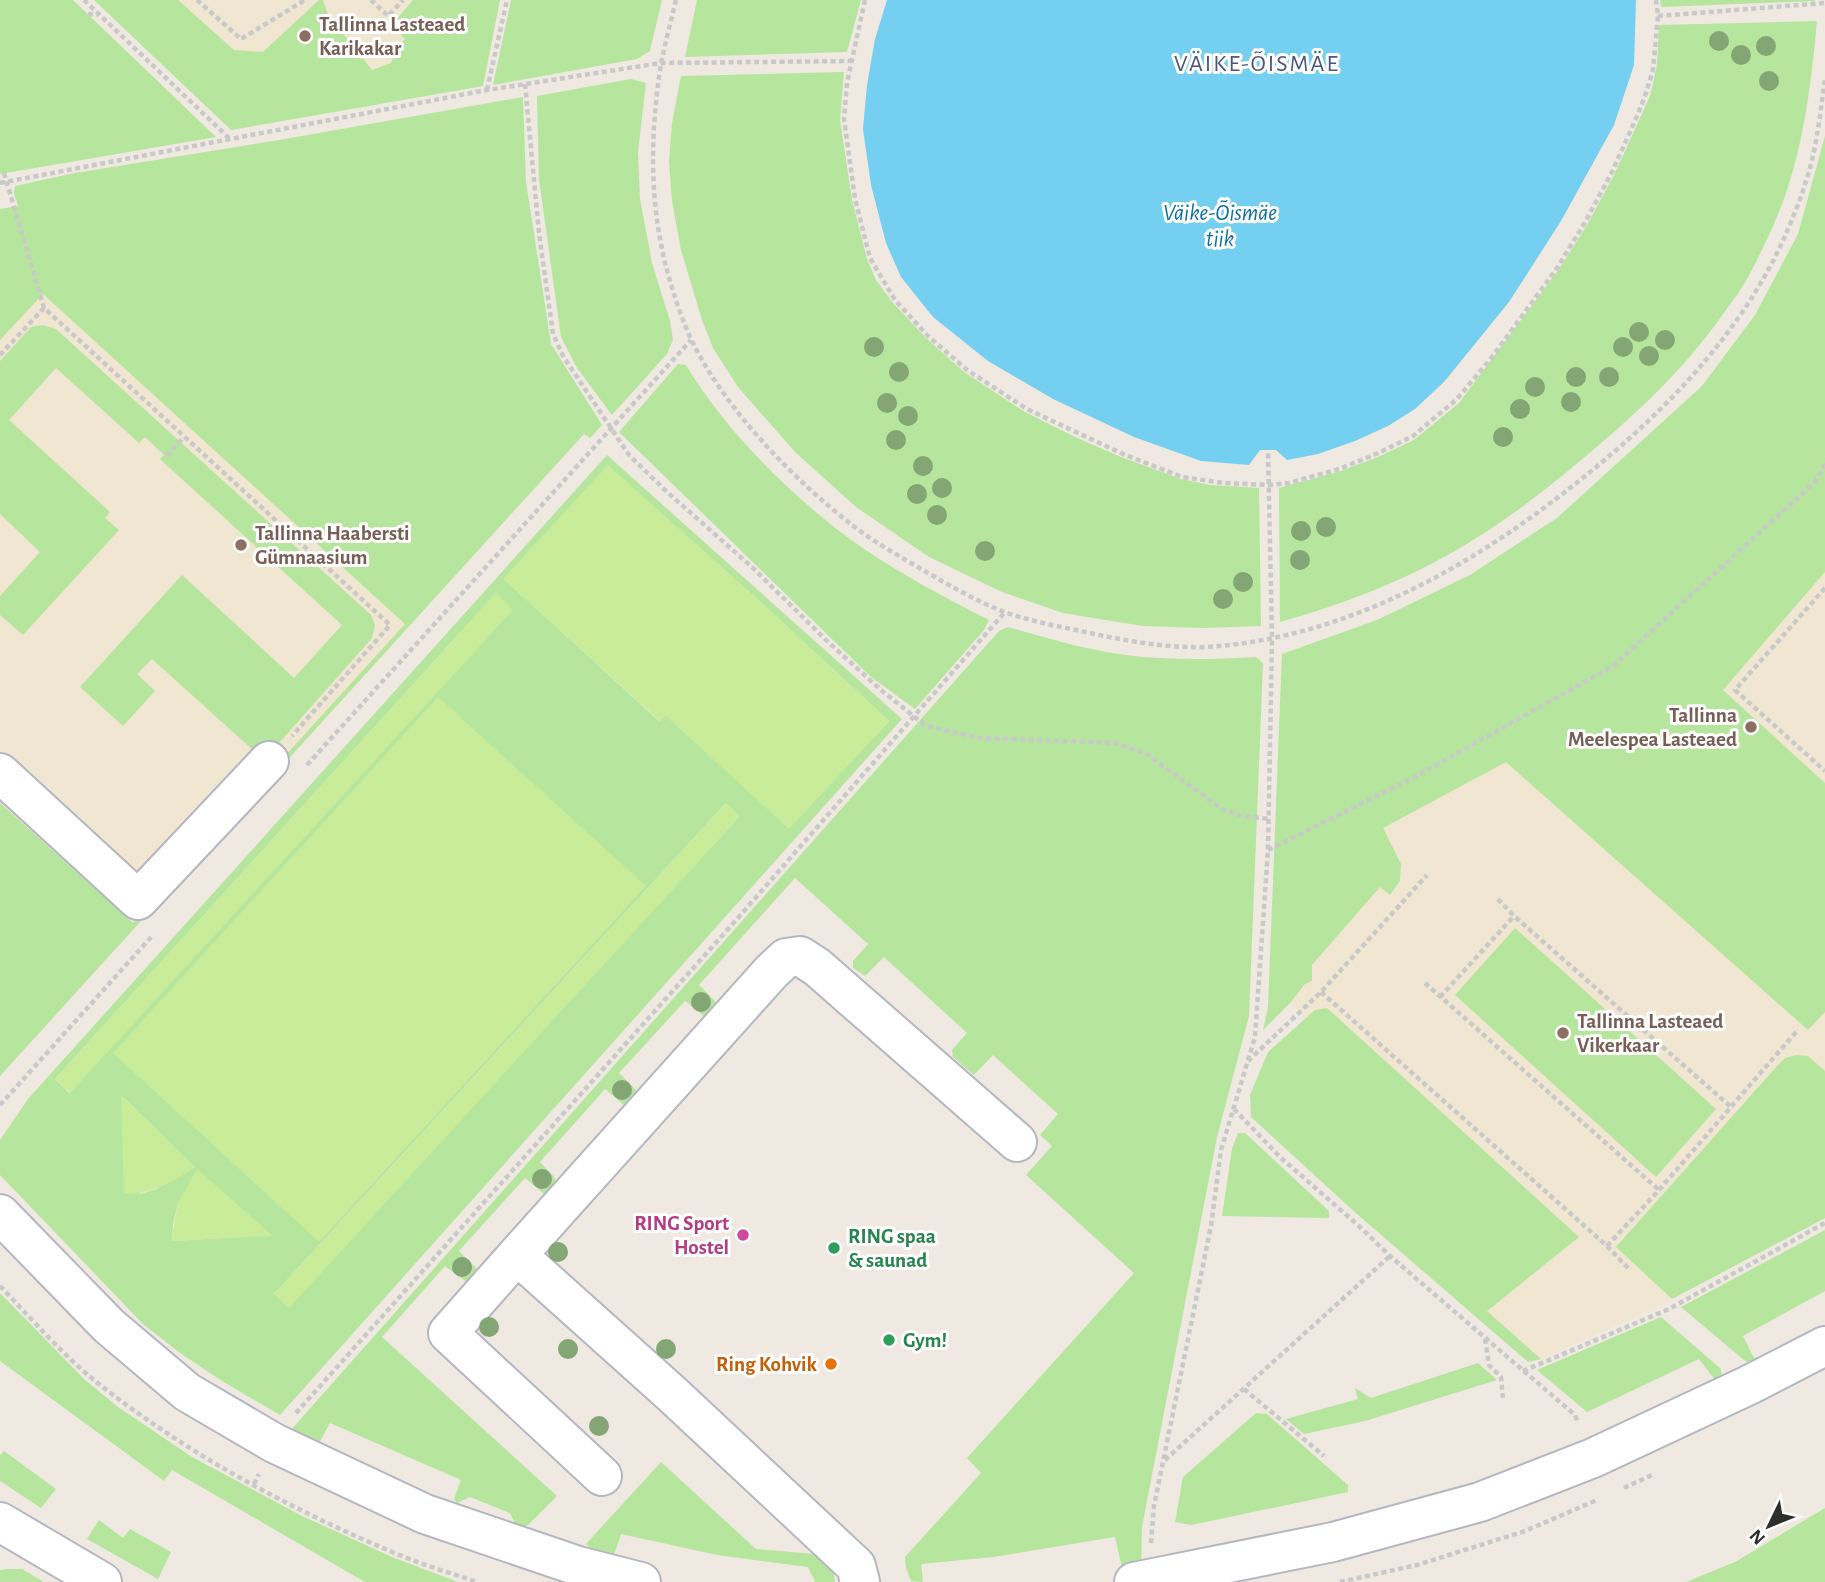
<svg xmlns="http://www.w3.org/2000/svg" width="1825" height="1582" font-family="'Alegreya Sans',sans-serif">
  <style>
    .education { fill: #f0e6d1 }
    .green { fill: #b6e59e; fill-rule: evenodd }
    .pitch { fill: #c9ec9a }
    .water { fill: #75cff0 }
    .lines { fill: none; stroke-linecap: round; stroke-linejoin: round }
    .minor-casing { stroke: #b4b7c1; stroke-width: 42 }
    .path { stroke: #c9c9c9; stroke-width: 4.5; stroke-dasharray: 5 3.5; stroke-linecap: butt }
    .minor { stroke: #fff; stroke-width: 38 }
    .tree { fill: #84a574 }
    .education-dot { fill: #8d6e63; stroke: #fff; stroke-width: 2.5 }
    .hotel-dot { fill: #d1479c; stroke: #fff; stroke-width: 2.5 }
    .leisure-dot { fill: #2e9e5b; stroke: #fff; stroke-width: 2.5 }
    .food-dot { fill: #e8710a; stroke: #fff; stroke-width: 2.5 }
    .labels { text-anchor: middle; dominant-baseline: central; stroke-width: 6; stroke-linejoin: round; paint-order: stroke }
    .education-label { font-size: 21px; font-weight: bold; fill: #785e54; stroke: #fff; text-anchor: start }
    .hotel-label { font-size: 21px; font-weight: bold; fill: #b23c85; stroke: #fff; text-anchor: end }
    .leisure-label { font-size: 21px; font-weight: bold; fill: #27864d; stroke: #fff; text-anchor: start }
    .food-label { font-size: 21px; font-weight: bold; fill: #c56008; stroke: #fff; text-anchor: end }
    .water-label { font-size: 23px; font-style: italic; fill: #0d6fa3; stroke: #fff }
    .quarter-label { font-size: 24px; letter-spacing: 2px; fill: #4d5680; stroke: #fff }
  </style>
  <rect width="100%" height="100%" fill="#efe9e1"/>
  <path class="education" d="M110 0H473L451 73 230 115Z
    M0 209 584 434 0 1076Z
    M1825 502V1218L1663 1304 1541 1359 1339 1179 1305 1020 1291 1002 1305 984 1318 857Z"/>
  <path class="green" d="M0 0H73L216 137 0 174Z
    M94 0H178L234 50 263 52 319 0H323L328 15 372 70 391 63 398 45 405 39 391 26 413 0H500L483 86 231 130Z
    M511 0H662L650 51 637 59 493 85Z
    M697 0H861L847 52 685 57Z
    M1660 0H1815V1L1661 7Z
    M1817 21C1812 74 1806 127 1791 177 1781 212 1764 247 1747 279 1741 290 1733 300 1726 310 1697 352 1662 389 1624 423 1574 467 1522 511 1465 545 1407 580 1344 604 1280 622L1279 488 1341 471 1378 457 1414 440 1459 403 1559 269 1587 225 1614 175 1650 96 1657 65 1659 25Z
    M844 72 840 120 852 200 867 259 876 280 892 302 926 338 964 372 1025 412 1075 437 1121 457 1181 479 1210 485 1259 488 1261 626 1202 628 1143 626 1063 613 1002 592 929 557 856 507 795 452 738 387 713 348 702 320 681 250 672 201 669 162 672 123 681 76Z
    M631 79 646 83 638 152 640 199 652 263 670 321 673 340 667 354 612 415 577 368 561 337 539 179 537 96Z
    M523 97 526 182 551 344 602 425 590 438 584 434 0 1076V803L133 923 405 624 43 294 0 340V209L18 206 14 193 15 186 75 173 279 140Z
    M1825 136V572L1723 690 1825 783V1012L1808 1030 1506 762 1383 828 1401 864 1400 881 1390 895 1380 887 1312 965V981L1305 984 1291 1002 1263 1030 1268 1007 1282 654 1377 620 1470 575 1557 518 1702 386 1755 315 1798 234Z
    M42 325 56 329 371 615 375 625 372 638 264 760 152 659 137 674 155 691 123 726 80 687 182 575 294 678 342 625 160 459 164 455 145 437 139 443 56 368 9 420 110 512 105 518 119 530 23 635 0 615V596L40 552 0 514V361L31 327Z
    M678 364 686 365C724 429 790 495 850 539 894 571 942 596 989 620L984 630 915 709 870 676 619 432Z
    M607 455 902 719 280 1415 222 1381 180 1353 144 1325 0 1175V1140L28 1099ZM608 466 766 607 889 721 789 828 666 715 659 721 504 579ZM496 593 70 1093H69L55 1079ZM725 804 739 817 288 1307 274 1294ZM122 1096 195 1167 157 1189 140 1194ZM178 1203 272 1235 172 1241 173 1224Z
    M1008 627C1057 641 1107 656 1158 658 1191 660 1224 659 1256 657L1263 663 1249 1016 1217 1137 1142 1527 1141 1565 1122 1568 1115 1537 993 1557 921 1564 923 1582 911 1581 906 1568 905 1557 981 1473 967 1458 1134 1273 1026 1175 1052 1146 1040 1135 1058 1114 993 1055 974 1075 953 1057 952 1050 967 1033 884 957 865 976 853 968V961L868 944 795 878 699 985 715 1001V1005L704 1016 685 1001 619 1073 636 1090 635 1095 624 1105 605 1089 540 1162 555 1178 556 1183 544 1194 525 1178 459 1251 477 1269 467 1281H465L445 1266 382 1337 557 1496 528 1525 520 1528 516 1525 510 1513 470 1497 457 1503 454 1499 461 1480 330 1423 318 1445 290 1431 999 631Z
    M1515 928 1716 1109 1656 1177 1455 995Z
    M1327 1008 1579 1237 1487 1311 1541 1359 1528 1362 1357 1214 1251 1117 1250 1095 1268 1052 1315 1010Z
    M1796 1055 1808 1056 1825 1071V1218L1672 1299 1616 1247 1777 1066 1785 1058Z
    M1238 1133H1245L1329 1211V1218L1222 1216 1232 1149Z
    M1825 1230V1291L1743 1336 1757 1364 1745 1361 1681 1307Z
    M0 1293 85 1380 118 1407 192 1457 302 1516 392 1557 458 1582H365L172 1470 164 1481 0 1361Z
    M1661 1317 1721 1369 1722 1378 1719 1385 1699 1359 1587 1412 1537 1370Z
    M1478 1363 1497 1380 1365 1421 1304 1434 1286 1419 1358 1399 1355 1388 1371 1398Z
    M1256 1413 1267 1414 1348 1485V1492L1191 1525 1175 1522 1183 1477Z
    M4 1451 56 1489 41 1508 0 1481V1455Z
    M661 1462 756 1549 814 1554 833 1569 835 1582H815L808 1567 717 1555 621 1534 613 1558 595 1552 586 1544Z
    M1825 1508V1582H1686L1735 1562Z
    M99 1520 123 1538 130 1529 171 1552 158 1579 87 1539Z
    M8 1569H22L44 1582H0V1570Z"/>
  <path class="pitch" d="M608 465 766 607 889 721 789 829 666 716 660 721 503 579Z
    M496 593 513 610 70 1093 55 1079Z
    M438 697 646 886 319 1242 113 1053Z
    M726 803 740 816 289 1308 274 1294Z
    M121 1095 195 1167C171 1183 154 1194 124 1194Z
    M197 1169 273 1236 171 1241 178 1203Z"/>
  <path class="water" d="M887 0H1636L1634 65 1614 125 1561 221 1509 302 1444 382 1415 409 1388 426 1355 441 1318 454 1287 460 1276 450H1260L1249 465 1201 461 1134 437 1053 399 988 361 933 317 901 277 886 243 871 185 863 129 867 85 875 39Z"/>
  <g class="lines">
    <g class="minor-casing">
      <path id="minor" d="M0 773 138 900 269 761
        M0 1214 109 1326 187 1392 274 1443 425 1514 578 1566 641 1582
        M517 1255 772 971 786 958 800 956 817 967 1017 1142
        M602 1476 448 1333 517 1255 672 1394 856 1566 860 1582
        M0 1522 102 1582
        M1134 1582 1333 1542 1480 1502 1593 1458 1749 1385 1825 1346"/>
    </g>
    <path class="path" d="M84 0 229 138
      M197 0 241 39 305 0
      M371 0 388 16 403 0
      M676 0C671 21 665 43 661 64 650 133 649 203 667 270 672 290 683 323 692 341 725 409 792 478 852 525 874 542 899 556 923 570 950 586 978 602 1007 613 1037 623 1068 628 1099 635 1139 643 1180 650 1220 646 1359 633 1484 559 1590 472 1670 407 1744 329 1786 234 1793 217 1801 199 1806 181 1817 149 1820 113 1825 79
      M865 0 847 83 844 119 855 199 870 258 895 300 928 336 967 370 1027 409 1123 454 1182 477 1224 483 1269 485 1289 483 1339 469 1376 454 1413 436 1457 399 1492 357 1557 268 1584 224 1611 174 1635 121 1645 96 1653 70 1658 16 1656 0
      M88 14 98 15
      M1658 16 1825 3
      M525 84 539 233 553 334 563 356 629 455 667 492 753 568 826 640 881 690 926 726 980 738 1115 743 1145 753 1222 809 1242 816 1269 819
      M487 90 507 0
      M4 173 44 308
      M0 183 487 90 661 63 851 61
      M0 355 44 308 390 625 292 736
      M167 456 184 437
      M1825 588 1735 690 1825 771
      M307 765 691 340
      M1268 850 1411 779 1613 666 1814 483 1825 464
      M1498 899 1514 916 1731 1107
      M1425 983 1659 1190
      M1321 992 1607 1246 1630 1270
      M1440 997 1514 916
      M1248 1061 1321 992 1427 875
      M0 1105 153 935
      M1234 1109 1280 1157 1359 1226 1390 1256 1575 1415 1578 1423
      M1607 1246 1659 1190 1796 1032
      M0 1286C31 1318 60 1352 94 1380 185 1453 290 1509 397 1554 423 1565 451 1573 477 1582
      M1485 1339 1489 1365 1501 1377 1503 1399
      M1523 1371 1669 1309 1825 1223
      M1244 1389 1324 1456
      M296 1413 737 919 1005 612
      M1165 1460 1390 1256
      M254 1484 259 1474
      M1624 1488 1654 1474
      M1151 1543 1154 1506 1211 1226 1221 1150 1255 1037 1268 850 1272 639 1268 450
      M1340 1582 1417 1565 1525 1531 1597 1500"/>
    <use href="#minor" class="minor"/>
  </g>
  <g class="tree">
    <circle cx="1719" cy="41" r="10"/>
    <circle cx="1766" cy="46" r="10"/>
    <circle cx="1741" cy="55" r="10"/>
    <circle cx="1769" cy="81" r="10"/>
    <circle cx="1639" cy="332" r="10"/>
    <circle cx="1665" cy="340" r="10"/>
    <circle cx="874" cy="347" r="10"/>
    <circle cx="1623" cy="347" r="10"/>
    <circle cx="1649" cy="356" r="10"/>
    <circle cx="899" cy="372" r="10"/>
    <circle cx="1576" cy="377" r="10"/>
    <circle cx="1609" cy="377" r="10"/>
    <circle cx="1535" cy="387" r="10"/>
    <circle cx="1571" cy="402" r="10"/>
    <circle cx="887" cy="403" r="10"/>
    <circle cx="1520" cy="409" r="10"/>
    <circle cx="908" cy="416" r="10"/>
    <circle cx="1503" cy="437" r="10"/>
    <circle cx="896" cy="440" r="10"/>
    <circle cx="923" cy="466" r="10"/>
    <circle cx="942" cy="488" r="10"/>
    <circle cx="917" cy="494" r="10"/>
    <circle cx="937" cy="515" r="10"/>
    <circle cx="1326" cy="527" r="10"/>
    <circle cx="1301" cy="531" r="10"/>
    <circle cx="985" cy="551" r="10"/>
    <circle cx="1300" cy="560" r="10"/>
    <circle cx="1243" cy="582" r="10"/>
    <circle cx="1223" cy="599" r="10"/>
    <circle cx="701" cy="1002" r="10"/>
    <circle cx="622" cy="1090" r="10"/>
    <circle cx="542" cy="1179" r="10"/>
    <circle cx="558" cy="1252" r="10"/>
    <circle cx="462" cy="1267" r="10"/>
    <circle cx="489" cy="1327" r="10"/>
    <circle cx="568" cy="1349" r="10"/>
    <circle cx="666" cy="1349" r="10"/>
    <circle cx="599" cy="1426" r="10"/>
  </g>
  <g class="education-dot">
    <circle cx="305" cy="36" r="7"/>
    <circle cx="241" cy="545" r="7"/>
    <circle cx="1751" cy="727" r="7"/>
    <circle cx="1563" cy="1033" r="7"/>
  </g>
  <circle class="hotel-dot" cx="743" cy="1235" r="7"/>
  <g class="leisure-dot">
    <circle cx="834" cy="1248" r="7"/>
    <circle cx="889" cy="1340" r="7"/>
  </g>
  <circle class="food-dot" cx="831" cy="1364" r="7"/>
  <g class="labels">
    <g class="education-label">
      <text x="319" y="24">Tallinna Lasteaed<tspan x="319" dy="24">Karikakar</tspan></text>
      <text x="255" y="533">Tallinna Haabersti<tspan x="255" dy="24">Gümnaasium</tspan></text>
      <text x="1737" y="715" text-anchor="end">Tallinna<tspan x="1737" dy="24">Meelespea Lasteaed</tspan></text>
      <text x="1577" y="1021">Tallinna Lasteaed<tspan x="1577" dy="24">Vikerkaar</tspan></text>
    </g>
    <g class="hotel-label">
      <text x="729" y="1223">RING Sport<tspan x="729" dy="24">Hostel</tspan></text>
    </g>
    <g class="leisure-label">
      <text x="848" y="1236">RING spaa<tspan x="848" dy="24">&amp; saunad</tspan></text>
      <text x="903" y="1340">Gym!</text>
    </g>
    <g class="food-label">
      <text x="817" y="1364">Ring Kohvik</text>
    </g>
    <g class="water-label">
      <text x="1220" y="213">Väike-Õismäe<tspan x="1220" dy="26">tiik</tspan></text>
    </g>
    <g class="quarter-label">
      <text x="1257" y="64">VÄIKE-ÕISMÄE</text>
    </g>
  </g>
  <g transform="translate(1769 1526) rotate(227)" stroke="#ffffff" stroke-width="5" paint-order="stroke">
  <path d="M0-5L12 26L0 18L-12 26Z" fill="#2e2e2e"/>
  <text y="-10" font-size="19" font-weight="bold" text-anchor="middle" fill="#2e2e2e">N</text>
  </g>
</svg>
